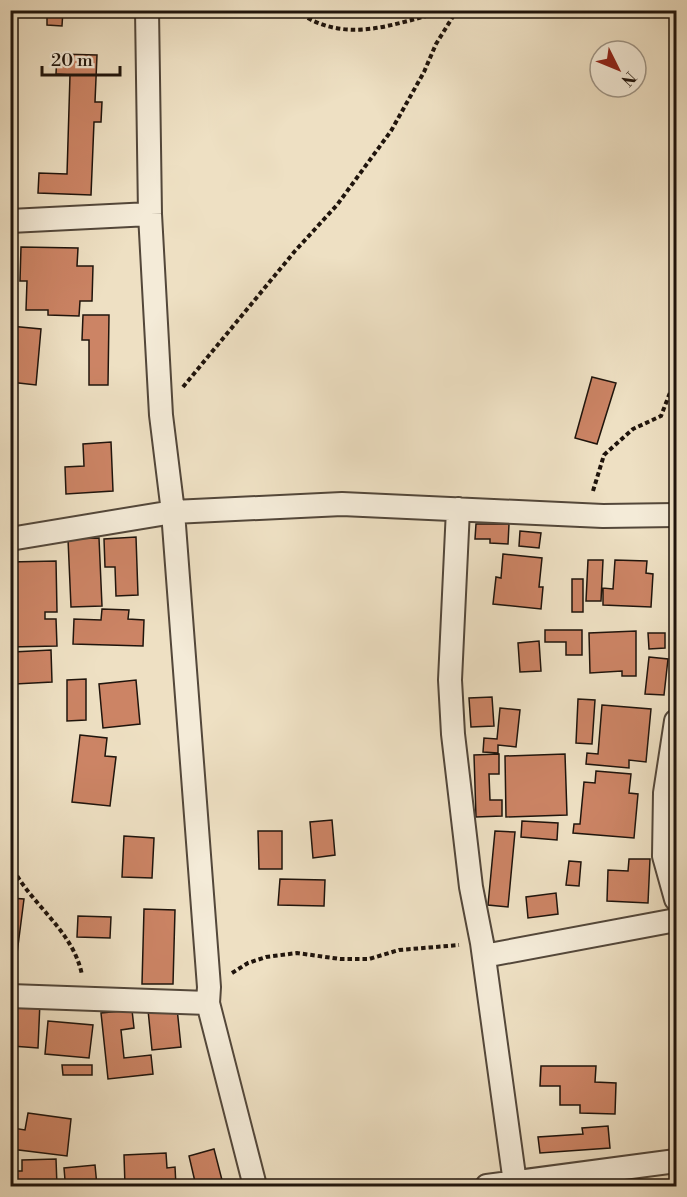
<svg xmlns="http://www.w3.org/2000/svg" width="687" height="1197" font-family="'Libre Bodoni',serif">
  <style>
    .building { fill: #cc8465; stroke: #1f140c; stroke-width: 1.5 }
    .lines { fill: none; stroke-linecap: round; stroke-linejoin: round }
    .street-casing { stroke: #53473a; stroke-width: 26 }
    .path { stroke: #1f140c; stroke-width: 4; stroke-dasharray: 4.5 3; stroke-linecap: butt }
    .street { stroke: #f4ebd8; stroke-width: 22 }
  </style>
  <rect width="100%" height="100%" fill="#eee0c3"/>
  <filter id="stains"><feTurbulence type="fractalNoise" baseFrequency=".00333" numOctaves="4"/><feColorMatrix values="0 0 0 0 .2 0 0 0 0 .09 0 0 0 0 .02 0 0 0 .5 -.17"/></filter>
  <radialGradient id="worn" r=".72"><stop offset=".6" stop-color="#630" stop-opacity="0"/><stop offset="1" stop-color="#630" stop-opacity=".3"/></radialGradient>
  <path class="building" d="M47 10H63L62 26 47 25Z
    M57 54 97 55 95 102H102L101 122H94L91 195 38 193 39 173 67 174 70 75 56 74Z
    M21 247 78 248 77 266H93L92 301H80L79 316 48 315V310H26L27 281H20Z
    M17 253V288H10V254Z
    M83 315H109L108 385H89V340H82Z
    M10 326 41 329 36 385 10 382Z
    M592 377 616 383 597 444 575 438Z
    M111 442 113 491 66 494 65 467 84 466 83 444Z
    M476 524H509L508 544 490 543V539H475Z
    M520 531 541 533 539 548 519 546Z
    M136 537 138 595 116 596 115 567H105L104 539Z
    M99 538 102 606 71 607 68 539Z
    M503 554 542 558 539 587H543L541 609 493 604 496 577 501 578Z
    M588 560H603L601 601H586Z
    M615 560 647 561 646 573 653 574 651 607 603 605V588L613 589Z
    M56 561 57 612H45V619H56L57 646 10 647V562Z
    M572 579H583V612H572Z
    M102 609 129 610 128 619 144 620 143 646 73 644 74 619 101 620Z
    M545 630H582V655H566V642H545Z
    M636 631V676H622V671L590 673 589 633Z
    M648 633H665V648L649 649Z
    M539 641 541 671 520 672 518 643Z
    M51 650 52 682 15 684 13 652Z
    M649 657 668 659 664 695 645 694Z
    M86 679V720L67 721V680Z
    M136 680 140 724 103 728 99 684Z
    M492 697 494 726 471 727 469 698Z
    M578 699 595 700 592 744 576 743Z
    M602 705 651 709 646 762 629 760V768L586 764 587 753 598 754Z
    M500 708 520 710 516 747 498 745V753L483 752 484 738 497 739Z
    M80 735 107 738 105 756 116 757 110 806 72 802Z
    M499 754V774H489L490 800H502V816L476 817 474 755Z
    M565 754 567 815 506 817 505 756Z
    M596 771 631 774 629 793 638 794 634 838 573 833 574 824H580L584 782 595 783Z
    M332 820 335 855 313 858 310 822Z
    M522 821 558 823 557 840 521 837Z
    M258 831H282V869H259Z
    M495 831 515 832 508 907 488 905Z
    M124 836 154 838 152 878 122 877Z
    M629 859H650L648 903 607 901 608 870 628 871Z
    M569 861 581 862 579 886 566 885Z
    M280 879 325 880 324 906 278 905Z
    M556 893 558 914 528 918 526 897Z
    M10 898 24 899 15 969H10Z
    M144 909 175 910 173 984H142Z
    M78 916 111 917 110 938 77 937Z
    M15 1000 40 1002 38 1048 12 1046Z
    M177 1008 181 1047 152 1050 148 1010Z
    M132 1010 134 1028 121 1030 124 1058 151 1055 153 1074 108 1079 101 1013Z
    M48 1021 93 1025 89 1058 45 1054Z
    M62 1065H92V1075H63Z
    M541 1066H596L595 1082 616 1083 615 1114 580 1113V1105H560V1086H540Z
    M28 1113 71 1119 67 1156 11 1149 13 1128 25 1130Z
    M608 1126 610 1148 540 1153 538 1137 583 1134 582 1128Z
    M214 1149 222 1180 196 1186 189 1156Z
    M166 1153 167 1168 175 1167 176 1186H125L124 1155Z
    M56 1159 57 1186H17L16 1171H22V1160Z
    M95 1165 97 1186H60V1181L65 1180 64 1168Z
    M192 1180 193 1186H178L177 1181Z"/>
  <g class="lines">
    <g class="street-casing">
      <path id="street" d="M147 10 150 214 161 415 173 512 209 987 208 1003 255 1186
        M10 221 150 214
        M458 509 450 680 453 734 471 887 482 943 515 1183
        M10 539 173 512 342 504 603 516 676 515
        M676 721 665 793 664 856 676 899
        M484 956 676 920
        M10 996 208 1003
        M487 1186 676 1161"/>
    </g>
    <path class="path" d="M295 10C346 47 394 23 449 10
      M10 183 12 116
      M183 387 295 251 337 205 391 131 424 72 436 44 457 10
      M593 491 604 455 633 429 661 416 676 377
      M10 863C29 904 73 929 82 975
      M232 973 248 963 266 957 297 953 340 959H369L399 950 459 945"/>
    <use href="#street" class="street"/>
  </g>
  <rect width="687" height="1197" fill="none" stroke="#eee0c3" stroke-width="36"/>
  <rect x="12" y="12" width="663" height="1173" fill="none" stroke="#1f140c" stroke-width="3"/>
  <rect x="18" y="18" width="651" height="1161" fill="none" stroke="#1f140c" stroke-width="1.5"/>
  <g transform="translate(618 69) rotate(133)"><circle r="28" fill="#f4ebd8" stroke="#9f9586" stroke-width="1.5"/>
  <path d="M0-4.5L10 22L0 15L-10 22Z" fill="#8f2418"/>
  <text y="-9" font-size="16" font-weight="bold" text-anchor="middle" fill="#1f140c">N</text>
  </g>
  <path d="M42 66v9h78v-9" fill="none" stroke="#1f140c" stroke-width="3"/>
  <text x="51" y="66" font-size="18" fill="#1f140c" stroke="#f4ebd8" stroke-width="4.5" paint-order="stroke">20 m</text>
  <rect width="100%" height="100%" filter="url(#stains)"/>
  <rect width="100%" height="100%" fill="url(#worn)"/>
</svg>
